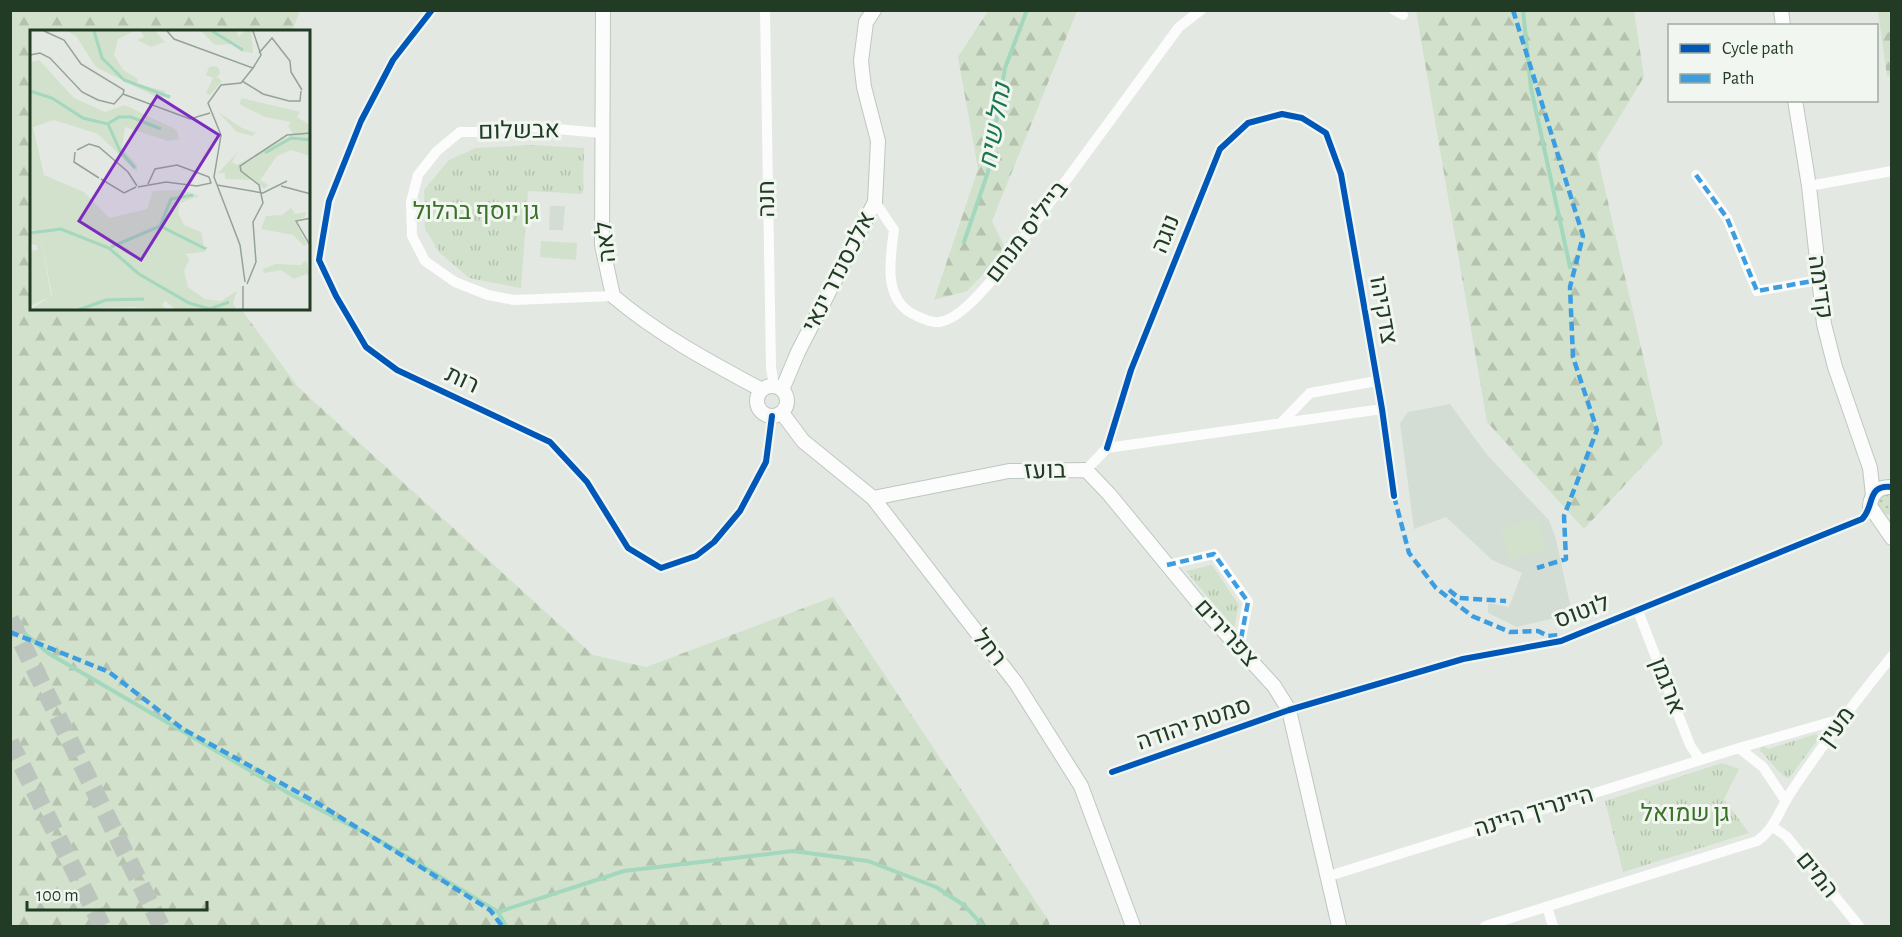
<svg xmlns="http://www.w3.org/2000/svg" width="1902" height="937" font-family="'Alegreya Sans',Heebo,sans-serif">
  <style>
    .built { fill: #d4ddd3 }
    .grass { fill: url(#grass-dots) }
    .forest { fill: url(#forest-firs) }
    .park { fill: url(#park-tufts) }
    .garden { fill: #d2e1cb }
    .lines { fill: none; stroke-linecap: round; stroke-linejoin: round }
    .stream { stroke: #a3d7be; stroke-width: 4 }
    .highway-tunnel { stroke: #bcc5bd; stroke-width: 18; stroke-dasharray: 18 9; stroke-linecap: butt }
    .secondary-casing { stroke: #bec8bf; stroke-width: 16 }
    .street { stroke: #fbfcfb; stroke-width: 10 }
    .secondary { stroke: #fbfcfb; stroke-width: 14 }
    .quiet { stroke: #3c9ee0; stroke-width: 4.5; stroke-dasharray: 9 4.5; stroke-linecap: butt }
    .cycleway-casing { stroke: #f1f7f0; stroke-width: 10 }
    .cycleway { stroke: #0057b8; stroke-width: 6 }
    .labels { text-anchor: middle; dominant-baseline: central; stroke-width: 6; stroke-linejoin: round; paint-order: stroke }
    .street-label { font-size: 24px; fill: #213b24; stroke: #f1f7f0 }
    .park-label { font-size: 24px; fill: #3c712b; stroke: #f1f7f0 }
    .water-label { font-size: 26px; font-style: italic; fill: #1c764d; stroke: #f1f7f0 }
    .inset-river { fill: none; stroke: #a3d7be; stroke-width: 3 }
    .inset-road { fill: none; stroke: #95a397; stroke-width: 1.5 }
    .view { fill: #7b2cbf; fill-opacity: 0.15; stroke: #7b2cbf; stroke-width: 3 }
    .inset-edge { fill: none; stroke: #213b24; stroke-width: 3 }
  </style>
  <defs>
    <pattern id="grass-dots" width="8" height="8" patternUnits="userSpaceOnUse" patternTransform="scale(1.5)"><rect width="8" height="8" fill="#d2e1cb"/><path d="M2 2h.1M6 6h.1" fill="none" stroke="#b4c2ae" stroke-width="1.8" stroke-linecap="round"/></pattern>
    <pattern id="forest-firs" width="22" height="20" patternUnits="userSpaceOnUse" patternTransform="scale(1.5)"><rect width="22" height="20" fill="#d2e1cb"/><path d="M5 1l3.5 6h-7zM16 11l3.5 6h-7z" fill="#b4c2ae"/></pattern>
    <pattern id="park-tufts" width="24" height="20" patternUnits="userSpaceOnUse" patternTransform="scale(1.5)"><rect width="24" height="20" fill="#d2e1cb"/><path d="M3 7l-1-3M5 7V3M7 7l1-3M15 17l-1-3M17 17v-4M19 17l1-3" fill="none" stroke="#b4c2ae"/></pattern>
  </defs>
  <rect width="100%" height="100%" fill="#e3e8e3"/>
  <path class="built" d="M550 206H565L563 230H549Z
    M1450 404 1488 456 1549 520 1556 539 1572 614 1517 627 1488 613V603L1509 607 1522 573 1492 560 1446 517 1414 529 1400 423 1408 412Z"/>
  <path class="grass" d="M1891 492V514L1882 515 1875 502 1878 495Z"/>
  <path class="forest" d="M10 11H300L292 31 32 32V309H241L298 387 593 655 646 667 833 597 1048 920 1050 926H11Z
    M988 11H1077L992 221 1006 250 967 291 934 300 978 169 958 57Z
    M1416 11H1634L1644 77 1597 154 1663 444 1584 529 1487 422Z
    M1878 11H1891V75L1887 76Z"/>
  <path class="park" d="M532 145 584 148 583 194 528 191 521 288 469 278 439 252 425 229 424 190 449 160 476 148Z
    M1212 565 1239 605 1234 628 1186 571Z
    M1816 734 1819 738 1789 778C1780 777 1769 758 1760 751L1761 747 1764 746 1768 749Z
    M1722 763 1739 769 1724 799 1749 833 1623 872 1605 801Z"/>
  <path class="garden" d="M541 241 577 243 576 260 540 257Z
    M1537 518 1546 550 1510 560 1501 529Z"/>
  <g class="lines">
    <path class="stream" d="M1523 10 1531 88 1570 267
      M964 242 988 172 1005 68 1027 10
      M10 621 48 653 292 795 386 844 498 912 506 926
      M498 912 624 871 793 851 868 861 936 887 965 906 983 926"/>
    <path class="highway-tunnel" d="M10 619 161 926
      M10 742 102 926"/>
    <g class="secondary-casing">
      <path id="secondary" d="M603 10 602 245 613 296C659 335 710 362 762 390
        M1781 10 1783 26
        M1795 100 1809 186 1824 324 1835 367 1870 468 1873 495
        M757 401a15 15 0 1 1 30 0a15 15 0 1 1-30 0Z
        M782 390 798 352 875 202 878 141 864 87 861 61 866 22 874 10
        M782 413 803 441 873 498 1016 683 1081 786 1133 926
        M1892 487C1879 486 1871 493 1870 506L1892 538
        M873 498 1009 471 1086 470 1109 494 1202 607 1274 686 1289 710 1339 926"/>
    </g>
    <path class="street" d="M432 10 393 60 361 121 329 201 319 260 336 296 366 347 397 370 550 442 587 482 628 548 661 568 696 556 714 542 740 511 766 462 772 416
      M765 10 771 367 774 387
      M1394 10 1403 15
      M602 133 523 126 478 132H460L437 151 418 175 411 202 412 236 425 261 455 282 488 295 514 300 613 296
      M1696 175 1727 218 1757 291 1818 280
      M1809 186 1892 171
      M875 202 894 230C890 260 882 301 917 316 923 319 931 323 939 322 959 320 985 288 998 273L1179 27 1201 10
      M1281 423 1310 393 1377 381
      M1107 448 1131 370 1220 149 1248 123 1282 114 1302 118 1326 133 1341 174 1382 409 1394 496
      M1086 470 1107 448 1382 409
      M1167 565 1214 554 1248 602 1239 649
      M1638 611 1690 745 1700 760
      M1739 748 1763 767 1785 800
      M1112 772 1289 710 1463 659 1561 641 1862 519 1867 514 1870 506
      M1773 827 1786 836 1859 926
      M1329 876 1739 748 1841 719
      M1547 907 1553 926
      M1485 926 1757 841C1776 828 1780 807 1793 789 1824 743 1857 699 1892 656"/>
    <use href="#secondary" class="secondary"/>
    <path class="quiet" d="M1513 10 1583 236 1570 287 1573 357 1597 430 1564 516 1566 559 1537 568
      M1696 175 1727 218 1757 291 1818 280
      M1394 496 1409 553 1436 588 1472 616 1510 632 1538 631 1548 636 1559 635
      M1167 565 1214 554 1248 602 1239 649
      M1449 590 1459 598 1506 601
      M10 632 109 672 183 729 319 804 490 910 502 926"/>
    <g class="cycleway-casing">
      <path id="cycleway" d="M432 10 393 60 361 121 329 201 319 260 336 296 366 347 397 370 550 442 587 482 628 548 661 568 696 556 714 542 740 511 766 462 772 416
        M1107 448 1131 370 1220 149 1248 123 1282 114 1302 118 1326 133 1341 174 1382 409 1394 496
        M1112 772 1289 710 1463 659 1561 641 1862 519C1875 507 1866 484 1892 487"/>
    </g>
    <use href="#cycleway" class="cycleway"/>
  </g>
  <g class="labels">
    <g class="street-label">
      <text transform="translate(519 131) rotate(-1)">אבשלום</text>
      <text transform="translate(767 199) rotate(-91)">חנה</text>
      <text transform="translate(1027 232) rotate(-53)">בייליס מנחם</text>
      <text transform="translate(1166 234) rotate(-68)">נוגה</text>
      <text transform="translate(606 242) rotate(-96)">לאה</text>
      <text transform="translate(839 272) rotate(-63)">אלכסנדר ינאי</text>
      <text transform="translate(1820 287) rotate(82)">קדימה</text>
      <text transform="translate(1383 310) rotate(80)">צדקיהו</text>
      <text transform="translate(462 380) rotate(25)">רות</text>
      <text transform="translate(1045 471) rotate(-1)">בועז</text>
      <text transform="translate(1582 612) rotate(-20)">לוטוס</text>
      <text transform="translate(1226 633) rotate(48)">צפרירים</text>
      <text transform="translate(989 648) rotate(52)">רחל</text>
      <text transform="translate(1667 686) rotate(69)">ארגמן</text>
      <text transform="translate(1194 724) rotate(-19)">סמטת יהודה</text>
      <text transform="translate(1837 727) rotate(-54)">מעין</text>
      <text transform="translate(1534 812) rotate(-17)">היינריך היינה</text>
      <text transform="translate(1817 875) rotate(51)">המים</text>
    </g>
    <g class="park-label">
      <text x="476" y="212">גן יוסף בהלול</text>
      <text x="1685" y="814">גן שמואל</text>
    </g>
    <g class="water-label">
      <text transform="translate(995 126) rotate(-80)">נחל שיח</text>
    </g>
  </g>
  <g transform="translate(30 30)">
    <rect width="280" height="280" fill="#e3e8e3"/>
    <path d="M0 200 10 203 21 266 0 276V221L7 220V215L0 214Z" fill="#d2e1cb"/>
    <path d="M37 1H104L88 9 84 25 93 40 108 49 107 54 135 61 132 70 66 37 46 6ZM111 1H125L135 12 121 17 107 10 114 7ZM171 1H207L209 9 215 12 203 10 212 18 201 14 185 15ZM9 30 44 68 75 82 95 75 147 100 149 109 138 111 95 97 92 118 107 135V142L68 104 24 90 3 97 14 145 54 162 79 188 117 179 123 161 153 160 169 166 150 173 148 183 154 195 171 202 174 217H178L174 222 155 224 160 229 154 240 158 257 175 269 191 271 207 261 203 273 207 280H146L135 271 132 275 137 280 101 277 0 280 22 265 10 203 0 199V32ZM212 68 270 82 267 87 280 95V126L261 120 247 126 230 150 238 155 234 159 223 150 195 149V143H188L209 121 202 132 207 135 263 104 258 96 261 92 235 87 209 74ZM188 82 212 98 226 103 222 106 207 102ZM261 178 265 184 276 182 275 187 265 191 277 214 274 216 263 205 231 199 236 186 252 185ZM276 230 280 246 276 244 264 249 251 240 235 243 232 240 245 234 271 235Z" fill="#d2e1cb"/>
    <path d="M216 1H221L223 23 209 21 212 17 203 10ZM184 36 189 38 190 45 186 46 192 51 180 65 176 63 183 48 176 45 179 37Z" fill="#d2e1cb"/>
    <path class="inset-river" d="M64 1 72 28 94 50 140 67M182 1 213 20M0 61 22 68 53 88 78 94 90 121 105 138M79 93 89 87H101L131 99M235 123 261 108 281 110M130 196 141 169 163 165M0 203 31 199 79 218 109 244 159 273 180 279 199 272M81 217 130 196 176 219M48 280 76 270 114 269"/>
    <path class="inset-road" d="M14 1 34 10 51 34 94 60 93 64M137 1 144 9 223 38 211 53 191 55 178 73 191 105 184 147 210 215 215 252M229 23 242 8 260 31 261 42 272 60M0 25 10 23 20 28 52 62 68 70 84 74 93 64M223 38 231 25 223 1M212 51 233 64 259 71H270L271 61M93 64 160 89 180 83M47 120 59 114 69 117 98 142 107 156M45 122 44 132 69 148M71 149 94 163 106 157M118 154 125 139 147 135 179 147M187 155 233 163 257 151M251 156 281 164M108 157 136 152 167 156 181 153 179 147M281 188 266 191 281 217M217 254 226 232 223 192 233 173 229 155 211 141 210 136 257 105 281 103M213 280V256"/>
    <path class="view" d="M127 66 189 105 111 230 49 191Z"/>
    <rect width="280" height="280" class="inset-edge"/>
  </g>
  <rect width="1902" height="937" fill="none" stroke="#213b24" stroke-width="24"/>
  <rect x="1668" y="24" width="210" height="78" fill="#f1f7f0" stroke="#9eac9e" stroke-width="1.5"/>
  <rect x="1680" y="44" width="30" height="9" fill="#0057b8" stroke="#9eac9e" stroke-width="1.5"/>
  <text x="1722" y="54" font-size="18" fill="#213b24">Cycle path</text>
  <rect x="1680" y="74" width="30" height="9" fill="#3c9ee0" stroke="#9eac9e" stroke-width="1.5"/>
  <text x="1722" y="84" font-size="18" fill="#213b24">Path</text>
  <path d="M27 901v9h180v-9" fill="none" stroke="#213b24" stroke-width="3"/>
  <text x="36" y="901" font-size="18" fill="#213b24" stroke="#f1f7f0" stroke-width="4.5" paint-order="stroke">100 m</text>
</svg>
